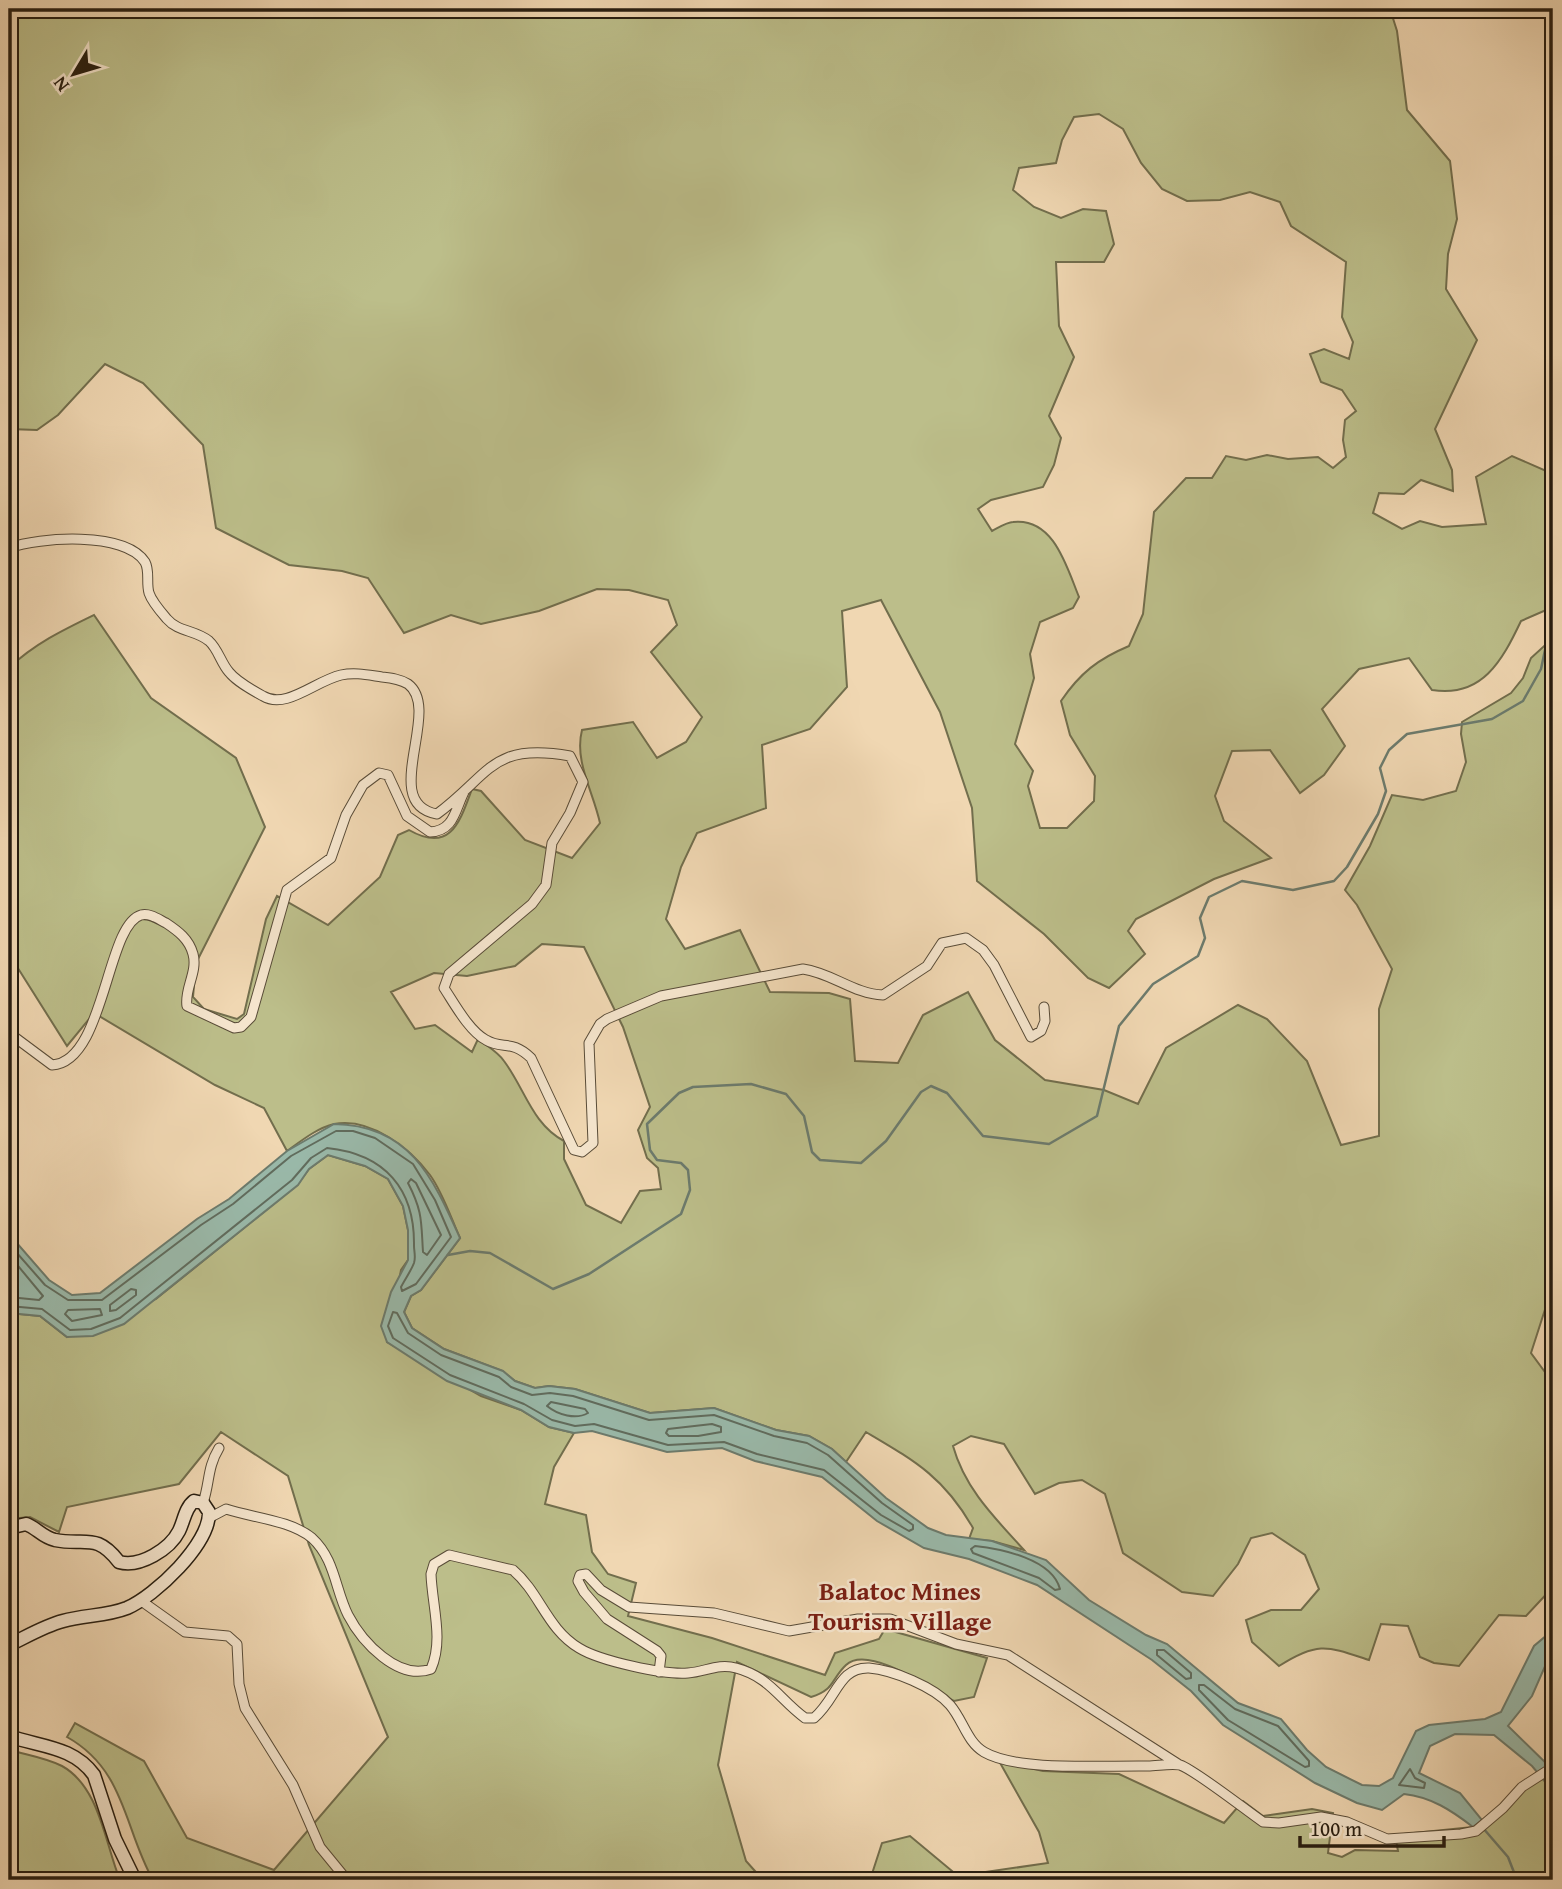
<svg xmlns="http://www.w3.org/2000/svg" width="1562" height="1889" font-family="'Gentium Book Plus',serif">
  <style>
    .green { fill: #bcbe8a; stroke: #726e4d; stroke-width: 2; fill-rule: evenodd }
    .water { fill: #9abaab; stroke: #6c7b6d; stroke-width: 2 }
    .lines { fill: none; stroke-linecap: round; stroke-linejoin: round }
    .shore { stroke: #606c5e; stroke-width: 2 }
    .stream { stroke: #6c7b6d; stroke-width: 2.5 }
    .minor-casing { stroke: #594c38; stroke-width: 11 }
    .secondary-casing { stroke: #271d10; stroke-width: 15 }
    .minor { stroke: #f5e5cd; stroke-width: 9 }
    .secondary { stroke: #f5e5cd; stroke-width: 12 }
    .labels { text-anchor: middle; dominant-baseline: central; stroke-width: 5; stroke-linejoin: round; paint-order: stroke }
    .neighbourhood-label { font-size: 26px; font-weight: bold; fill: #7a1f14; stroke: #f5e5cd }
  </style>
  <rect width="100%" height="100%" fill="#f0d7b2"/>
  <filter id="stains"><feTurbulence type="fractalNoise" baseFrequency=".00286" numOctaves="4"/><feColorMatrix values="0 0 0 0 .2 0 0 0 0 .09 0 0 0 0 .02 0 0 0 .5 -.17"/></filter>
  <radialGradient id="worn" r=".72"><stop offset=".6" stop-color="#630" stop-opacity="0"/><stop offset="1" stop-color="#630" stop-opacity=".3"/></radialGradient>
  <path class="green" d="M9 9H1390L1397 31 1407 110 1450 161 1457 219 1448 254 1446 289 1477 340 1435 429 1452 470 1453 491 1421 480 1404 494 1379 493 1373 513 1402 529 1420 521 1442 527 1486 524 1476 477 1512 456 1553 474V607L1521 621C1502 661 1482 698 1432 690L1409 658 1359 669 1322 709 1345 746 1324 775 1300 793 1270 750 1232 751 1215 796 1224 821 1271 858 1214 879 1136 919 1128 931 1145 954 1109 988 1088 978 1044 934 977 881 972 808 940 712 881 600 842 611 847 687 810 729 762 745 766 808 697 833 681 867 666 919 685 949 740 930 770 992 829 993 850 999 855 1061 898 1063 923 1015 968 992 995 1040 1045 1080 1104 1090 1138 1104 1166 1048 1238 1005 1267 1019 1307 1061 1341 1145 1379 1136V1009L1392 969 1357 905 1345 890 1370 846 1392 795 1423 800 1456 791 1466 762 1461 734 1462 722 1511 693 1523 678 1531 658 1553 638V1254L1549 1297 1531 1353 1553 1383V1587L1526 1616 1499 1615 1459 1666 1434 1663 1420 1657 1408 1626 1381 1624 1369 1660C1327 1646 1318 1641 1279 1666L1252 1642 1246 1620 1271 1610H1301L1319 1589 1305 1555 1272 1533 1251 1538 1238 1564 1213 1596 1182 1592 1123 1553 1105 1494 1082 1480 1059 1483 1035 1494 1004 1444 971 1436 953 1446C965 1489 995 1518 1024 1550L992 1541 969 1539 973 1528C944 1477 915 1461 866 1432L846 1462 832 1449 809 1436 776 1430 714 1408 650 1413 575 1389 549 1386 535 1388 515 1381 502 1371 444 1349 412 1328 404 1312 411 1296 421 1290 460 1238C451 1218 443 1193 430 1175 410 1148 370 1117 334 1124 317 1128 301 1141 287 1151L264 1108 215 1085 94 1013 67 1046 9 954V668C34 644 63 630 94 615L151 698 236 758 265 827 196 963 193 997 204 1009 237 1019 244 1014 266 919 277 896 328 925 380 877 398 835 409 830C451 854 460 821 472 789L481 791 525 840 572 858 600 823C593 791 574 761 582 730L633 722 657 758 686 742 702 717 651 652 677 625 668 600 629 590 597 589 539 611 481 624 451 615 404 633 368 578 342 571 289 565 216 528 203 445 143 383 105 364 58 415 37 430 9 429ZM1099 114 1123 129 1141 163 1162 189 1187 201 1220 200 1250 192 1280 202 1291 226 1346 262 1342 317 1353 342 1349 359 1324 349 1310 354 1321 382 1342 390 1356 411 1345 420 1343 440 1346 457 1333 468 1318 457 1288 459 1267 455 1246 460 1226 456 1212 478H1186L1154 512 1143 614 1129 646C1098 659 1080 673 1061 701L1070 735 1095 776 1094 801 1067 828H1040L1028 786 1033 771 1015 744 1034 678 1030 654 1040 622 1073 608 1079 597C1067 568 1054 517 1013 522 1007 522 998 528 992 531L978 509 991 500 1043 487 1054 465 1061 438 1049 416 1074 357 1059 326 1056 262H1104L1114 244 1106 211 1083 209 1061 218 1034 207 1013 190 1019 168 1056 163 1062 140 1074 117ZM542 944 584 947 623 1027 650 1107 638 1130 647 1158 658 1168 661 1189 640 1191 621 1223 586 1205 564 1159V1141C532 1124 525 1089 504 1061 498 1052 487 1046 478 1039L472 1052 435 1025 415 1029 391 992 434 973 467 976 515 966Z
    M328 1155 365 1166 388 1179 403 1206 408 1230V1260L401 1270 387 1342 481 1396 521 1410 549 1427 574 1433 554 1467 545 1504 586 1515 592 1552 608 1574 636 1583 628 1616 712 1638 825 1675 835 1653 879 1639 885 1629 987 1658 974 1697 954 1701C932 1689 868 1644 846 1665 831 1679 835 1690 811 1697L737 1662 718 1765 746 1861 763 1880H153C124 1829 126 1770 67 1737L75 1723 144 1761 187 1838 274 1870 388 1737 309 1545 288 1476 221 1432 179 1484 67 1507 59 1532 30 1517 9 1519V1313L40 1316 67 1337 156 1299 297 1185 309 1169Z
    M10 1750C27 1755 47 1758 62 1766 100 1787 105 1844 120 1880H9Z
    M999 1761 1043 1771 1119 1774 1224 1823 1243 1801 1263 1816 1312 1809 1333 1813 1328 1853 1342 1857 1355 1850 1398 1851 1395 1835 1473 1827 1493 1813 1537 1772 1553 1791V1880H870L882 1843 910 1836 958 1876 1048 1863 1039 1832Z"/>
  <path class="water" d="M334 1124C410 1125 433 1178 460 1238L421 1290 411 1296 404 1312 412 1328 444 1349 503 1371 515 1381 535 1388 549 1386 575 1389 650 1413 714 1408 776 1430 809 1436 832 1449 886 1498 928 1528 946 1535 992 1541 1046 1560 1089 1600 1146 1635 1167 1644 1238 1703 1281 1719 1307 1750 1326 1767 1362 1785 1379 1786 1393 1778 1416 1731 1429 1725 1485 1719 1501 1712 1534 1646 1553 1630V1655L1546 1664 1532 1696 1508 1726 1553 1770V1791L1532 1766 1494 1735 1455 1734 1430 1746 1419 1773 1460 1793 1482 1820 1473 1827C1451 1810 1431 1797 1404 1794L1382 1810 1357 1803 1315 1783 1223 1725 1191 1691 1152 1660 1037 1585 969 1559 924 1548 877 1521 822 1477 755 1461 722 1448 667 1452 592 1431 574 1433 549 1427 521 1410 447 1381 387 1342 381 1326 391 1292 408 1260V1230L403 1206 388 1179 365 1166 328 1155 309 1169 298 1185 124 1324 93 1336 67 1337 40 1316 9 1313V1234L49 1280 72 1295 100 1293 197 1219 229 1199 287 1151Z"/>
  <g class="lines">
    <path class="shore" d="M411 1179 416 1183 441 1235 427 1255 423 1252C421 1222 423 1212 408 1183Z
      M9 1244 45 1285 68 1300H102L201 1225 233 1204 291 1156 336 1131H353L375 1138 413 1164 435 1200 451 1237 416 1284 402 1291 401 1287C405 1279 411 1271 414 1263 416 1257 414 1251 414 1246 415 1189 385 1154 327 1148L311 1158 292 1180 120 1318 91 1329 70 1330 42 1309 9 1306
      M9 1255 43 1296 39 1300 9 1297
      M131 1289 136 1290V1295L116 1310 110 1311V1305Z
      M100 1309 102 1315 72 1321 65 1314 68 1310Z
      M393 1312 397 1313 408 1333 441 1355 499 1377 511 1387 532 1395 550 1393 573 1396 649 1420 714 1415 774 1436 807 1443 828 1455 882 1503 913 1525V1529L909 1531 881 1515 824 1470 757 1454 724 1442 668 1445 594 1424 575 1426 552 1420 524 1404 450 1375 393 1338 388 1326Z
      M551 1402 585 1409 588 1413C576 1420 558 1415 547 1406Z
      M712 1424 721 1427V1432L698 1436H669L666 1433 668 1429Z
      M975 1546C1002 1549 1052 1559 1060 1589L1055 1590 1039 1578 973 1553 971 1549Z
      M1157 1650H1164L1191 1673V1678L1186 1679 1157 1655Z
      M1204 1685 1235 1709 1278 1726 1309 1761V1766L1305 1767 1228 1720 1199 1690V1685Z
      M1410 1769 1415 1778 1425 1783 1424 1788 1399 1785Z"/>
    <path class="stream" d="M448 1255 470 1251 490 1253 553 1289 589 1274 681 1214 690 1190 688 1170 681 1163 657 1160 650 1150 647 1124 679 1093 693 1087 751 1084 786 1094 804 1116 812 1152 820 1160 861 1163 886 1141 921 1092 931 1086 947 1093 983 1136 1049 1144 1097 1116 1119 1026 1153 984 1198 956 1205 938 1200 918 1209 897 1242 881 1293 890 1334 881 1347 867 1378 814 1386 791 1380 768 1389 750 1407 734 1492 719 1523 701 1541 669 1545 650 1553 643
      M1483 1828 1508 1857 1517 1880"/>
    <g class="minor-casing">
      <path id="minor" d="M9 548C39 537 125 531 145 562 150 571 146 583 149 593 152 602 161 612 167 619 178 632 196 630 209 641 218 649 221 663 229 672 237 682 252 690 263 696 286 710 315 681 341 675 355 672 368 675 382 677 391 678 400 679 408 684 443 710 378 804 437 814 491 774 491 742 570 756L583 782 570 813 552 843 546 885 532 904 449 974 444 988C454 1003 469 1031 486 1040 503 1050 511 1039 531 1058L574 1150 582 1152 593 1143 589 1043 600 1024 607 1019 661 996 803 969C832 973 854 994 883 995L927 966 942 943 966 938 983 950 994 965 1031 1037 1041 1031 1045 1021 1044 1007
        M9 1033 52 1065C105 1062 106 925 141 915 150 913 158 919 166 923 178 931 189 939 193 954 198 972 184 989 187 1006L234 1028 241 1027 251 1017 287 890 331 858 346 815 363 785 379 773 388 775 407 816 430 832C454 831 455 810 464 792
        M203 1503C210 1482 207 1468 219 1448
        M209 1518 226 1509C253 1518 290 1520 312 1538 335 1559 335 1589 348 1615 362 1642 398 1681 431 1669 444 1640 432 1605 431 1574L434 1564 449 1555 513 1570C540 1593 547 1629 579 1648 600 1661 664 1675 688 1673 705 1672 718 1663 736 1668 770 1677 780 1700 805 1718H814C837 1699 838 1667 869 1668 893 1670 934 1687 950 1705 963 1720 967 1742 984 1752 1018 1772 1106 1765 1148 1766 1157 1766 1171 1763 1180 1765 1195 1770 1247 1811 1263 1822L1279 1823 1321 1817 1347 1822 1387 1839 1461 1834 1476 1831 1503 1808 1522 1787 1553 1767
        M140 1600 185 1632 228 1636 237 1644 239 1684 245 1708 293 1785 320 1847 347 1880
        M659 1672 661 1656 657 1651 607 1619 584 1592 578 1581 580 1575 586 1574 601 1590 629 1607 714 1613 789 1631 858 1619H890L956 1644 1008 1655 1178 1764"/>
    </g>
    <g class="secondary-casing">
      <path id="secondary" d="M9 1528 26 1524C37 1528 42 1537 55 1540 85 1546 96 1532 119 1562 140 1568 170 1549 179 1531 184 1521 185 1508 194 1501L203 1503 209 1512C210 1544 155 1596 127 1608 107 1616 84 1615 63 1621 44 1626 26 1637 9 1645
        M9 1736C40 1747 73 1746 94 1775L115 1839 135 1880"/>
    </g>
    <use href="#minor" class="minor"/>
    <use href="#secondary" class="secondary"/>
  </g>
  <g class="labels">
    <g class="neighbourhood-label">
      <text x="900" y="1590">Balatoc Mines<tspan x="900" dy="30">Tourism Village</tspan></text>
    </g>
  </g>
  <rect width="1562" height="1889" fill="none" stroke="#f0d7b2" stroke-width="35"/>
  <rect x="10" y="10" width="1541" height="1868" fill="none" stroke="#271d10" stroke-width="3.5"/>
  <rect x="18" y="18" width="1527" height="1854" fill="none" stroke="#271d10" stroke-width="2"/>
  <g transform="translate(74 74) rotate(232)" stroke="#f5e5cd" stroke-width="5" paint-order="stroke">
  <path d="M0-5L12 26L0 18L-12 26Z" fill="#271d10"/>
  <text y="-10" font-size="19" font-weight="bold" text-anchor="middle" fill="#271d10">N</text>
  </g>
  <path d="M1300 1836v10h144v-10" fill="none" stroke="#271d10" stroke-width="3.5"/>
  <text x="1310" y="1836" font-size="21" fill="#271d10" stroke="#f5e5cd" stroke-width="5" paint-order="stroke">100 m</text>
  <rect width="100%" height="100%" filter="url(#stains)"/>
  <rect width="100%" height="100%" fill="url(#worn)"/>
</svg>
